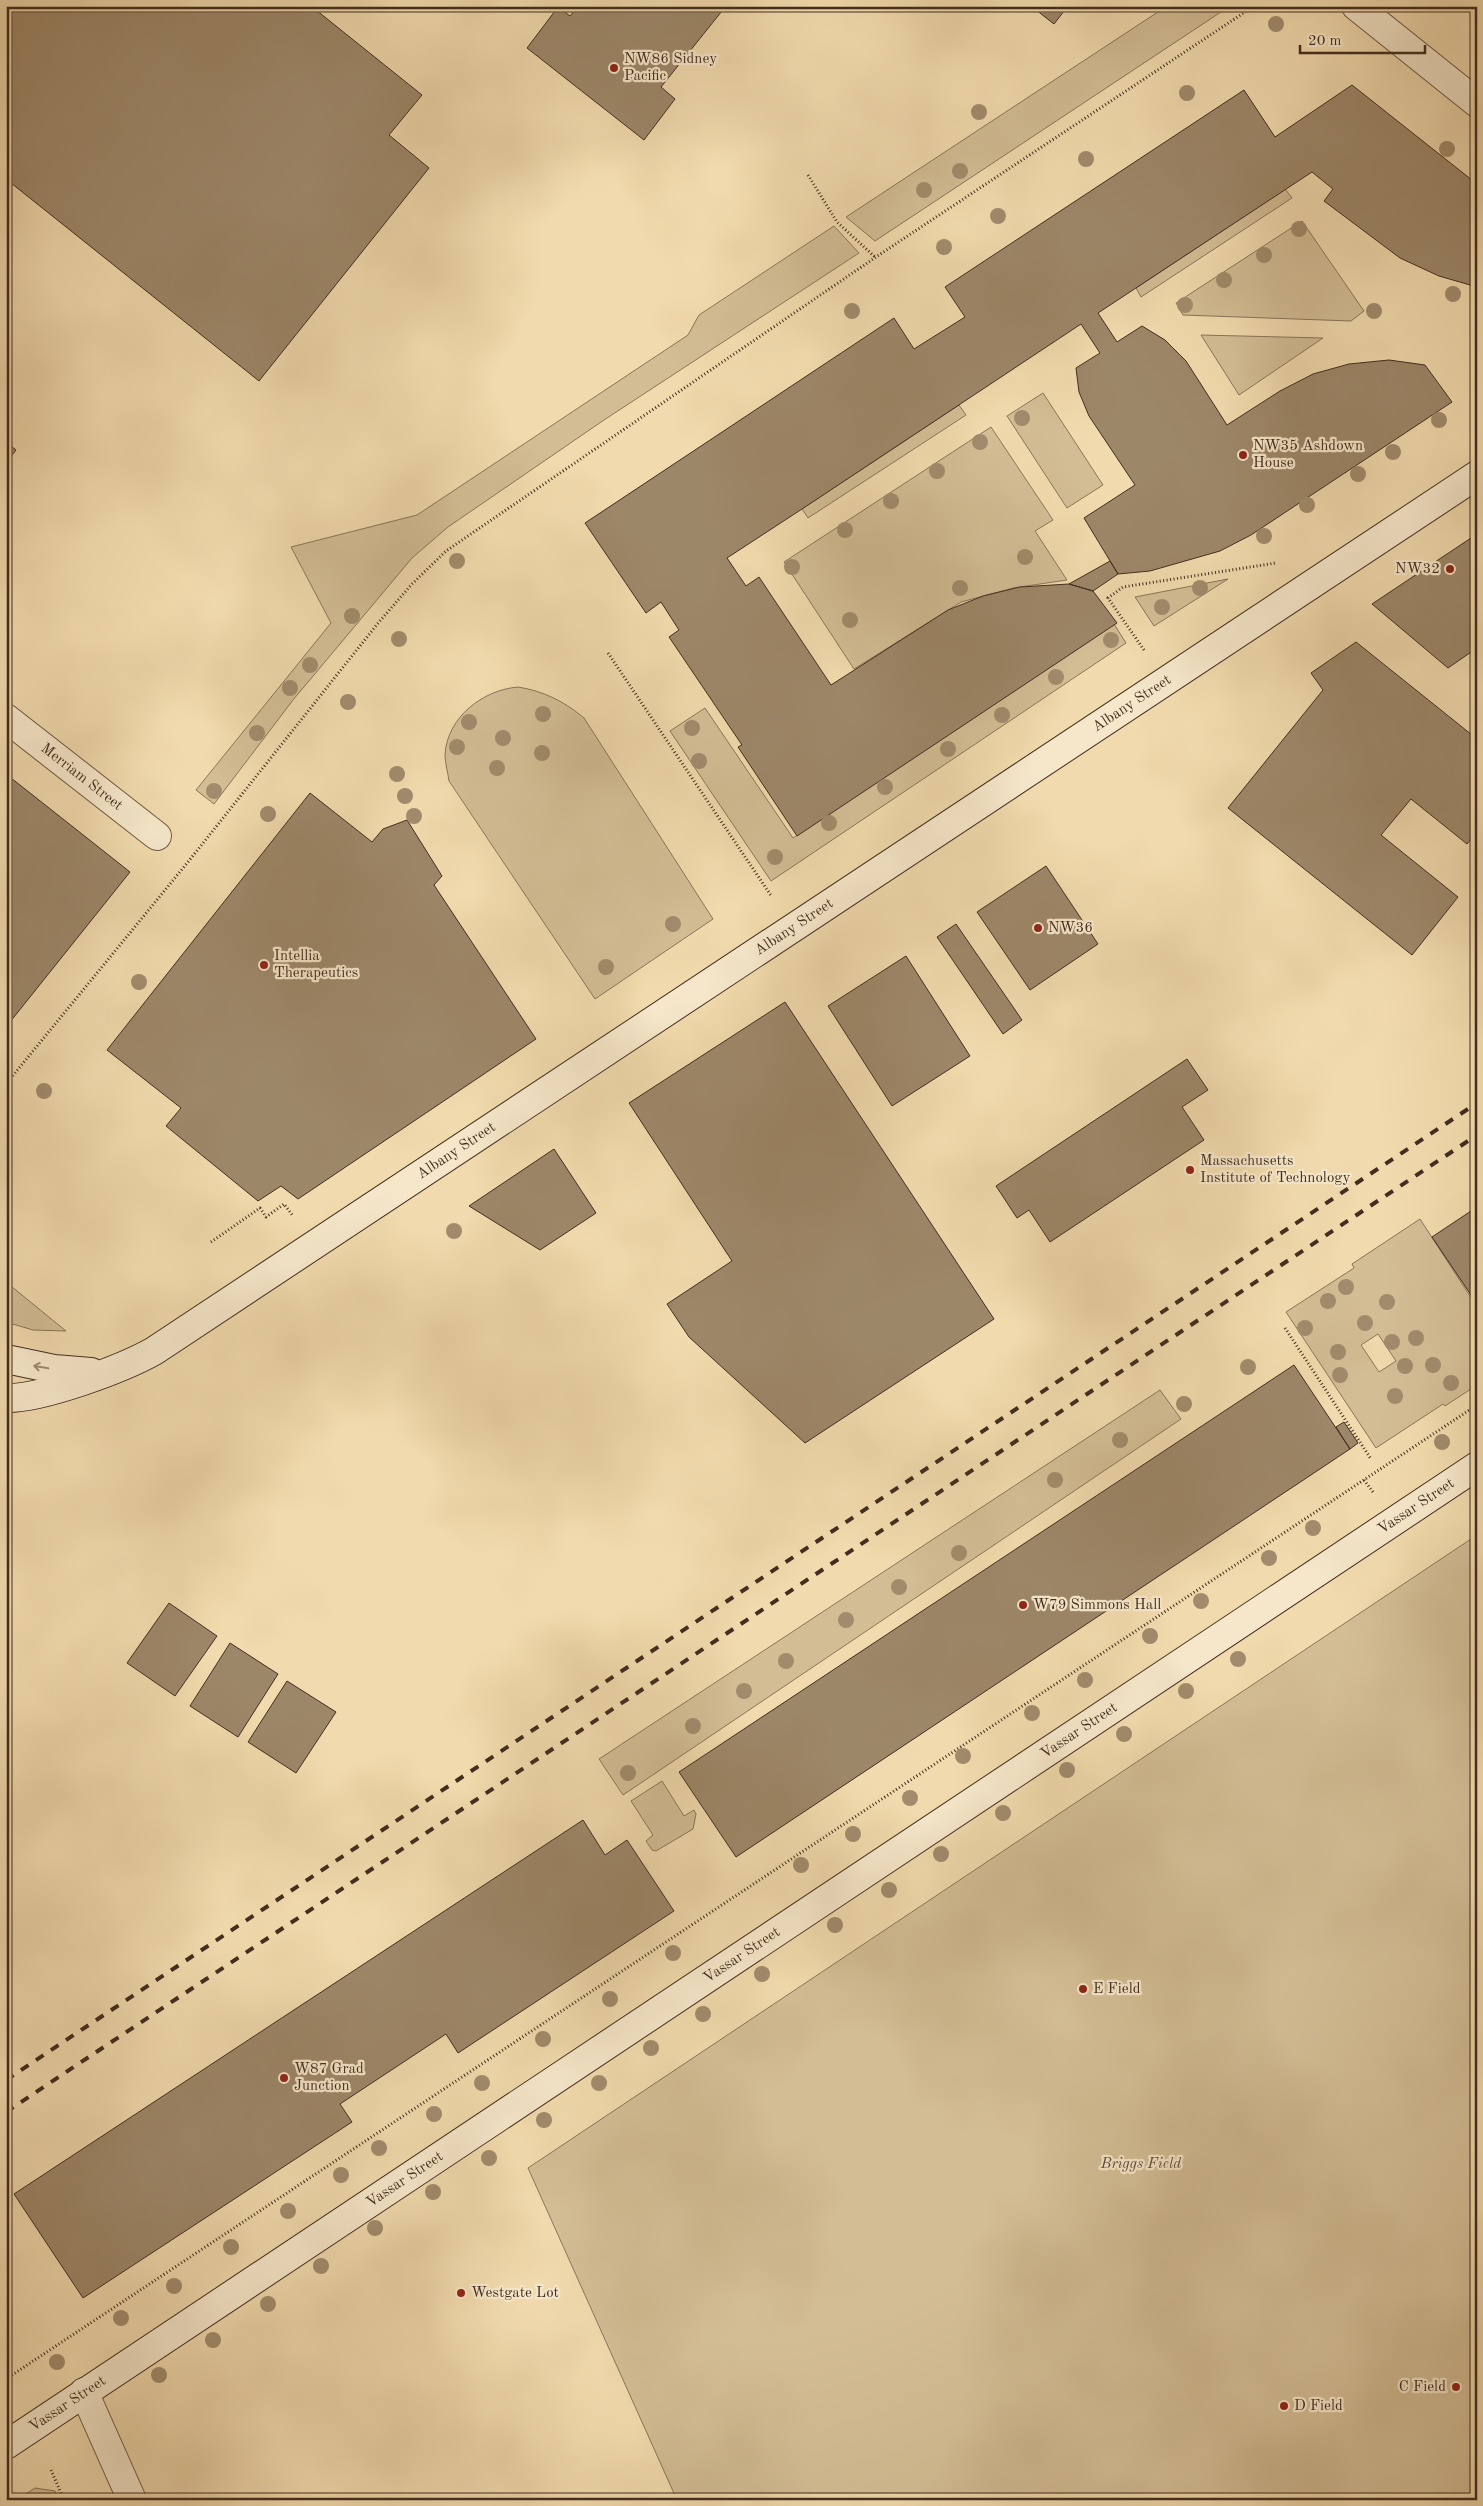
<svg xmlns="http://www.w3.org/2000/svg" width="1483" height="2506" font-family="'Old Standard TT',serif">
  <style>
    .green { fill: #d3bd95; stroke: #8a755a; fill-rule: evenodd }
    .building { fill: #9d8769; stroke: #422d1f }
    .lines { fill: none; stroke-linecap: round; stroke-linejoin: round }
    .minor-casing { stroke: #6e5842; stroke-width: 30 }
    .tertiary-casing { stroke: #6e5842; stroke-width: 30 }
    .secondary-casing { stroke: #422d1f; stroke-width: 30 }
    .path { stroke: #422d1f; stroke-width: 3; stroke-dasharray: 1 2.5; stroke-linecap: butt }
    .minor { stroke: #f6e7ca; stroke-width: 28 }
    .tertiary { stroke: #f6e7ca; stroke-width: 28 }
    .secondary { stroke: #f6e7ca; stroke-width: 28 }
    .rail { stroke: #422d1f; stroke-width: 4; stroke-dasharray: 9 9; stroke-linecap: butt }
    .tree { fill: #a18b6c }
    .oneway { stroke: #9c8a74 }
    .poi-dot { fill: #8f2418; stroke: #f6e7ca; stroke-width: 2 }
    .labels { text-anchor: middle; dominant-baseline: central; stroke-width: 4.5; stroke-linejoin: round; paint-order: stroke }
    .poi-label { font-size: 15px; fill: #422d1f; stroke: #f6e7ca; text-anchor: start }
    .street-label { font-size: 15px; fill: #422d1f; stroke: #f6e7ca }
    .park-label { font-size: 15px; font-style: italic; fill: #5f4a37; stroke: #f6e7ca }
  </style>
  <rect width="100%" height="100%" fill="#f1daad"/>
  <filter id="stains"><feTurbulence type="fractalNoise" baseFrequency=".004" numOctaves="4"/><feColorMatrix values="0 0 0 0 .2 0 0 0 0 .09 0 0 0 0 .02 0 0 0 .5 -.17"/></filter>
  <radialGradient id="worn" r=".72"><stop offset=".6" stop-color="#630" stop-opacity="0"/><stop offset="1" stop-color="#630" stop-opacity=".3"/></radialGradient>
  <path class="green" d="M1167 6H1230L875 241 846 217Z
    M1285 189 1292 198 1141 297 1136 288Z
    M1302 221 1364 311 1351 321 1183 315 1176 303Z
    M834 226 859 253 604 420 448 527 412 558 293 700 214 804 196 790 331 623 291 547 417 515 688 335 699 315Z
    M1201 335 1323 338 1239 395Z
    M1043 393 1103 485 1067 508 1007 416Z
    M959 405 966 415 808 518 802 509Z
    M991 427 1053 520 1035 531 1067 580 1013 588 961 602 854 669 784 562Z
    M1228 579 1154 626 1135 597Z
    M1114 624 1126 643 771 881 670 731 705 708 793 838Z
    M518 687C543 691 564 701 584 718L713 919 595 999 449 781C448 773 445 763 445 755 447 717 483 690 518 687Z
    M1420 1219 1477 1307V1385L1445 1406 1443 1404 1376 1448 1286 1312 1354 1268 1352 1264ZM1378 1334 1396 1361 1379 1372 1361 1345Z
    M6 1282 66 1331 33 1330 6 1322Z
    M1160 1390 1181 1419 623 1795 599 1759Z
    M1477 1535V2500H677L528 2168Z
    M662 1781 684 1816 694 1810 696 1814 693 1829 656 1851 652 1850 646 1841 653 1835 631 1801Z
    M35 2488 55 2491 59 2500H16Z"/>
  <path class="building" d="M6 6H311L422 95 389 135 429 168 259 381 6 179Z
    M578 6H726L661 87 675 99 644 140 527 48 558 7 570 16Z
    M1031 6H1068L1054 24Z
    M1352 85 1477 184V287L1439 276 1400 258 1324 201 1333 189 1312 172 1098 313 1117 342 1142 326 1165 340 1186 361 1227 425 1280 391 1313 374 1349 364 1389 360 1425 365 1452 402 1251 535 1220 551 1150 571 1118 574 1084 518 1135 485 1089 416 1079 392 1076 368 1100 353 1081 324 802 509 727 558 746 586 759 577 831 685 948 610 983 596 1020 587 1069 584 1093 591 1117 623 797 836 738 747 742 745 669 637 679 630 661 602 646 613 585 523 894 318 914 349 965 317 945 287 1244 90 1275 137Z
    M6 442 16 450 6 463Z
    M1477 534V648L1448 668 1372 604Z
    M1110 561 1118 574 1093 591 1069 584Z
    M1356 642 1477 739V832L1467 844 1411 799 1381 835 1458 897 1412 955 1228 808 1323 690 1311 673Z
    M6 774 130 872 6 1027Z
    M310 793 372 842 383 829 407 820 442 876 434 885 536 1039 298 1199 281 1186 258 1201 166 1126 181 1108 107 1050Z
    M1046 866 1098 944 1030 990 977 912Z
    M956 924 1022 1020 1003 1034 937 937Z
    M906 956 970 1056 892 1106 828 1006Z
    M785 1002 994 1319 805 1443 689 1337 667 1304 732 1261 629 1103Z
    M1187 1059 1208 1090 1182 1107 1204 1140 1050 1242 1029 1210 1017 1218 996 1186Z
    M554 1149 596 1213 540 1250 469 1206Z
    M1477 1207V1304L1432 1237Z
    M1294 1365 1350 1449 736 1857 679 1772Z
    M1344 1422 1358 1443 1350 1449 1336 1427Z
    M169 1603 217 1636 175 1696 127 1663Z
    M230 1643 278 1674 238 1737 190 1706Z
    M287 1681 336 1712 296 1773 248 1742Z
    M583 1820 605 1855 627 1840 674 1911 458 2053 446 2034 340 2104 352 2122 83 2298 14 2194Z"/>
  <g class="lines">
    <g class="minor-casing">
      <g id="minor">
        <path id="s1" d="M6 718 157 836"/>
        <path d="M84 2392 132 2500"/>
      </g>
    </g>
    <g class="tertiary-casing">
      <path id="tertiary" d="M1356 6 1477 103"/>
    </g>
    <g class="secondary-casing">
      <g id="secondary">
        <path d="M6 1359 54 1369 91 1372"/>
        <path id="s2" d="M6 1398C41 1399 122 1369 154 1351L1477 475"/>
        <path id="s3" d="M6 2445 1477 1466"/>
      </g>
    </g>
    <path class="path" d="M808 175 837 222 875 257
      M1144 650 1108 598 1123 587 1276 563
      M608 653 772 897
      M6 1084 188 862 379 622 412 584 446 551 876 257 1254 6
      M211 1242 260 1208 266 1217 284 1204 293 1216
      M1285 1328 1371 1459
      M1364 1480 1373 1492
      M6 2379 1477 1405
      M51 2470 64 2500
      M6 2485 12 2481"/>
    <use href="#minor" class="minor"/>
    <use href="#tertiary" class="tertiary"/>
    <use href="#secondary" class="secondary"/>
    <path class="rail" d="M6 2080 1477 1103
      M6 2112 1477 1135"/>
  </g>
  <g class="tree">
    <circle cx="1276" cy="24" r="8"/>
    <circle cx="1187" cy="93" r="8"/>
    <circle cx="979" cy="112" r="8"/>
    <circle cx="1447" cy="149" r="8"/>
    <circle cx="1086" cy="159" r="8"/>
    <circle cx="960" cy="171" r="8"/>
    <circle cx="924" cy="190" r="8"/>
    <circle cx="998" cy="216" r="8"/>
    <circle cx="1299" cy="229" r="8"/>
    <circle cx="944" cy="247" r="8"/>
    <circle cx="1264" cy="255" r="8"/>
    <circle cx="1224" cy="280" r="8"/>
    <circle cx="1453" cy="294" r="8"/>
    <circle cx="1185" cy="305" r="8"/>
    <circle cx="852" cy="311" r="8"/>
    <circle cx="1374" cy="311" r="8"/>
    <circle cx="1022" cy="418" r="8"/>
    <circle cx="1439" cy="420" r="8"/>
    <circle cx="980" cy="442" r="8"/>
    <circle cx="1393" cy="452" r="8"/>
    <circle cx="937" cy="471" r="8"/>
    <circle cx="1358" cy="474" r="8"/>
    <circle cx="891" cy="501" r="8"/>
    <circle cx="1307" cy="505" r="8"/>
    <circle cx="845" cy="530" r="8"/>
    <circle cx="1264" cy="536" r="8"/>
    <circle cx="1025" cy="557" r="8"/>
    <circle cx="457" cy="561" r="8"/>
    <circle cx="792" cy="567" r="8"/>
    <circle cx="960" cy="588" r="8"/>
    <circle cx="1200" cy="588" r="8"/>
    <circle cx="1162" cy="607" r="8"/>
    <circle cx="352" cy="616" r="8"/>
    <circle cx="850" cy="620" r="8"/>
    <circle cx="399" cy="639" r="8"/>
    <circle cx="1111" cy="640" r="8"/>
    <circle cx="310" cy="665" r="8"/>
    <circle cx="1056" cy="677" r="8"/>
    <circle cx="290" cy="688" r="8"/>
    <circle cx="348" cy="702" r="8"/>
    <circle cx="543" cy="714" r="8"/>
    <circle cx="1002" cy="715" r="8"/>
    <circle cx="469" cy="722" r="8"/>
    <circle cx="692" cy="728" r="8"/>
    <circle cx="257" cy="733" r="8"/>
    <circle cx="503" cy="738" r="8"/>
    <circle cx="457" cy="747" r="8"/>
    <circle cx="948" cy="749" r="8"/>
    <circle cx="542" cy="753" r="8"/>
    <circle cx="699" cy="761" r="8"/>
    <circle cx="497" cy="768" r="8"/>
    <circle cx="397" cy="774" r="8"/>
    <circle cx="885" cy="787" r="8"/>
    <circle cx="214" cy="791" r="8"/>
    <circle cx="405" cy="796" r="8"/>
    <circle cx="268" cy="814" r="8"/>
    <circle cx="414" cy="816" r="8"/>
    <circle cx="829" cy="823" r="8"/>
    <circle cx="775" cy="857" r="8"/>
    <circle cx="673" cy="924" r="8"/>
    <circle cx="606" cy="967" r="8"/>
    <circle cx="139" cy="982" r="8"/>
    <circle cx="44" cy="1091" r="8"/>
    <circle cx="454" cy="1231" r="8"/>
    <circle cx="1346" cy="1287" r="8"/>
    <circle cx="1328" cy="1301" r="8"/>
    <circle cx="1387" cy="1302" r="8"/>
    <circle cx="1365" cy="1323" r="8"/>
    <circle cx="1305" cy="1328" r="8"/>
    <circle cx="1416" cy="1338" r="8"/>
    <circle cx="1392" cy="1342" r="8"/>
    <circle cx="1338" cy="1352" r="8"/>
    <circle cx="1433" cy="1365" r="8"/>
    <circle cx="1405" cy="1366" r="8"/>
    <circle cx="1248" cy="1367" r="8"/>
    <circle cx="1340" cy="1375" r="8"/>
    <circle cx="1451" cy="1383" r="8"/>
    <circle cx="1395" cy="1396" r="8"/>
    <circle cx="1184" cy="1404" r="8"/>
    <circle cx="1120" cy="1440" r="8"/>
    <circle cx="1442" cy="1442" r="8"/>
    <circle cx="1055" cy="1480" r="8"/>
    <circle cx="1313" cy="1528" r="8"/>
    <circle cx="959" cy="1553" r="8"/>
    <circle cx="1269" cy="1558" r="8"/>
    <circle cx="899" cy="1587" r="8"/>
    <circle cx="1201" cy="1601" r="8"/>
    <circle cx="846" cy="1620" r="8"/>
    <circle cx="1150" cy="1636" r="8"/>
    <circle cx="1238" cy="1659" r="8"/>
    <circle cx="786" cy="1661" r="8"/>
    <circle cx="1085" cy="1680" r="8"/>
    <circle cx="744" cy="1691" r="8"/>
    <circle cx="1186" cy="1691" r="8"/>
    <circle cx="1032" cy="1713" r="8"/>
    <circle cx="693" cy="1726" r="8"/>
    <circle cx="1124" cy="1734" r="8"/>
    <circle cx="963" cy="1756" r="8"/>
    <circle cx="1067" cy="1770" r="8"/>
    <circle cx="628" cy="1773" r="8"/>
    <circle cx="910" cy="1798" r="8"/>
    <circle cx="1003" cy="1813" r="8"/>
    <circle cx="853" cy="1834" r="8"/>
    <circle cx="941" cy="1854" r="8"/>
    <circle cx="801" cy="1865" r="8"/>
    <circle cx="889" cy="1890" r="8"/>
    <circle cx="835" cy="1925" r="8"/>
    <circle cx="673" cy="1953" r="8"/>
    <circle cx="762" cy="1974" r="8"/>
    <circle cx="610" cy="1999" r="8"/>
    <circle cx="703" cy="2014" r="8"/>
    <circle cx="543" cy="2039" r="8"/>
    <circle cx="651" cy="2048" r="8"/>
    <circle cx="482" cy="2083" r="8"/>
    <circle cx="599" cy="2083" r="8"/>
    <circle cx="434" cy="2114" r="8"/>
    <circle cx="544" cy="2120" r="8"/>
    <circle cx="379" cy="2148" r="8"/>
    <circle cx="489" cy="2158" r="8"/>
    <circle cx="341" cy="2175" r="8"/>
    <circle cx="433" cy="2192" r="8"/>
    <circle cx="288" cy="2211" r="8"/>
    <circle cx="375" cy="2228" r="8"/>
    <circle cx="231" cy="2247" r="8"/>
    <circle cx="321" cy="2266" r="8"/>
    <circle cx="174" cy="2286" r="8"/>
    <circle cx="268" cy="2304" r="8"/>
    <circle cx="121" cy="2318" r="8"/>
    <circle cx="213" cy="2340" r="8"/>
    <circle cx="57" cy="2362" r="8"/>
    <circle cx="159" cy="2375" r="8"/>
  </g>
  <defs><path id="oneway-shaft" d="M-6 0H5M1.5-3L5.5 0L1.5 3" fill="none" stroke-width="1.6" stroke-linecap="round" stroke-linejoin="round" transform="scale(1.25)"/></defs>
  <use class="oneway" href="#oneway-shaft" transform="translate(41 1367) rotate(-170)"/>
  <g class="poi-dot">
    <circle cx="614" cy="68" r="5"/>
    <circle cx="1243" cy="455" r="5"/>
    <circle cx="1450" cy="569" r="5"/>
    <circle cx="1038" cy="928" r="5"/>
    <circle cx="264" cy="965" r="5"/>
    <circle cx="1190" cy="1170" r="5"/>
    <circle cx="1023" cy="1605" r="5"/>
    <circle cx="1083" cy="1989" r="5"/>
    <circle cx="284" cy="2078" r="5"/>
    <circle cx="461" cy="2293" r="5"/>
    <circle cx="1456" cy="2387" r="5"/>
    <circle cx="1284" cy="2406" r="5"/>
  </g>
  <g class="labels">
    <g class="poi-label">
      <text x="624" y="59">NW86 Sidney<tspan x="624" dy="17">Pacific</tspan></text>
      <text x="1253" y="446">NW35 Ashdown<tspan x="1253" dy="17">House</tspan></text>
      <text x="1440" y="569" text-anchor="end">NW32</text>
      <text x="1048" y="928">NW36</text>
      <text x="274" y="956">Intellia<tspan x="274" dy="17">Therapeutics</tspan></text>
      <text x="1200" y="1161">Massachusetts<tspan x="1200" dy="17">Institute of Technology</tspan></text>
      <text x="1033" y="1605">W79 Simmons Hall</text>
      <text x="1093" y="1989">E Field</text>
      <text x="294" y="2069">W87 Grad<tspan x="294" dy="17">Junction</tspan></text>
      <text x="471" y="2293">Westgate Lot</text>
      <text x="1446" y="2387" text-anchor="end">C Field</text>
      <text x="1294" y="2406">D Field</text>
    </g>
    <g class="street-label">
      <text stroke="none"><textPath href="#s2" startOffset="1329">Albany Street</textPath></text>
      <text stroke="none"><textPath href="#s1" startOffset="96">Merriam Street</textPath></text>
      <text stroke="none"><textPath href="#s2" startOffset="924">Albany Street</textPath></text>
      <text stroke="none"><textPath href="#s2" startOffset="519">Albany Street</textPath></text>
      <text stroke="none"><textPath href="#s3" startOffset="1694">Vassar Street</textPath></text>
      <text stroke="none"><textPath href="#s3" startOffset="1289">Vassar Street</textPath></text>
      <text stroke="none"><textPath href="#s3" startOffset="884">Vassar Street</textPath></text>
      <text stroke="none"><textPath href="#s3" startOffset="479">Vassar Street</textPath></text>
      <text stroke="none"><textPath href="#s3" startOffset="74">Vassar Street</textPath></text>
    </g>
    <g class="park-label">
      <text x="1141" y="2164">Briggs Field</text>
    </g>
  </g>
  <rect width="1483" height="2506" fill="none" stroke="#f1daad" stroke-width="25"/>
  <rect x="8" y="8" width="1468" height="2491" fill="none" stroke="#422d1f" stroke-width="2.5"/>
  <rect x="12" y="12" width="1458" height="2481" fill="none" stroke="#422d1f"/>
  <path d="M1300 45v8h125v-8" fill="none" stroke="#422d1f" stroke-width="2.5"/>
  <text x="1308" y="45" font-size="15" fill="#422d1f" stroke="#f6e7ca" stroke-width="4" paint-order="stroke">20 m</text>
  <rect width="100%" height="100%" filter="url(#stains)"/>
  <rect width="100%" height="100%" fill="url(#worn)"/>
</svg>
